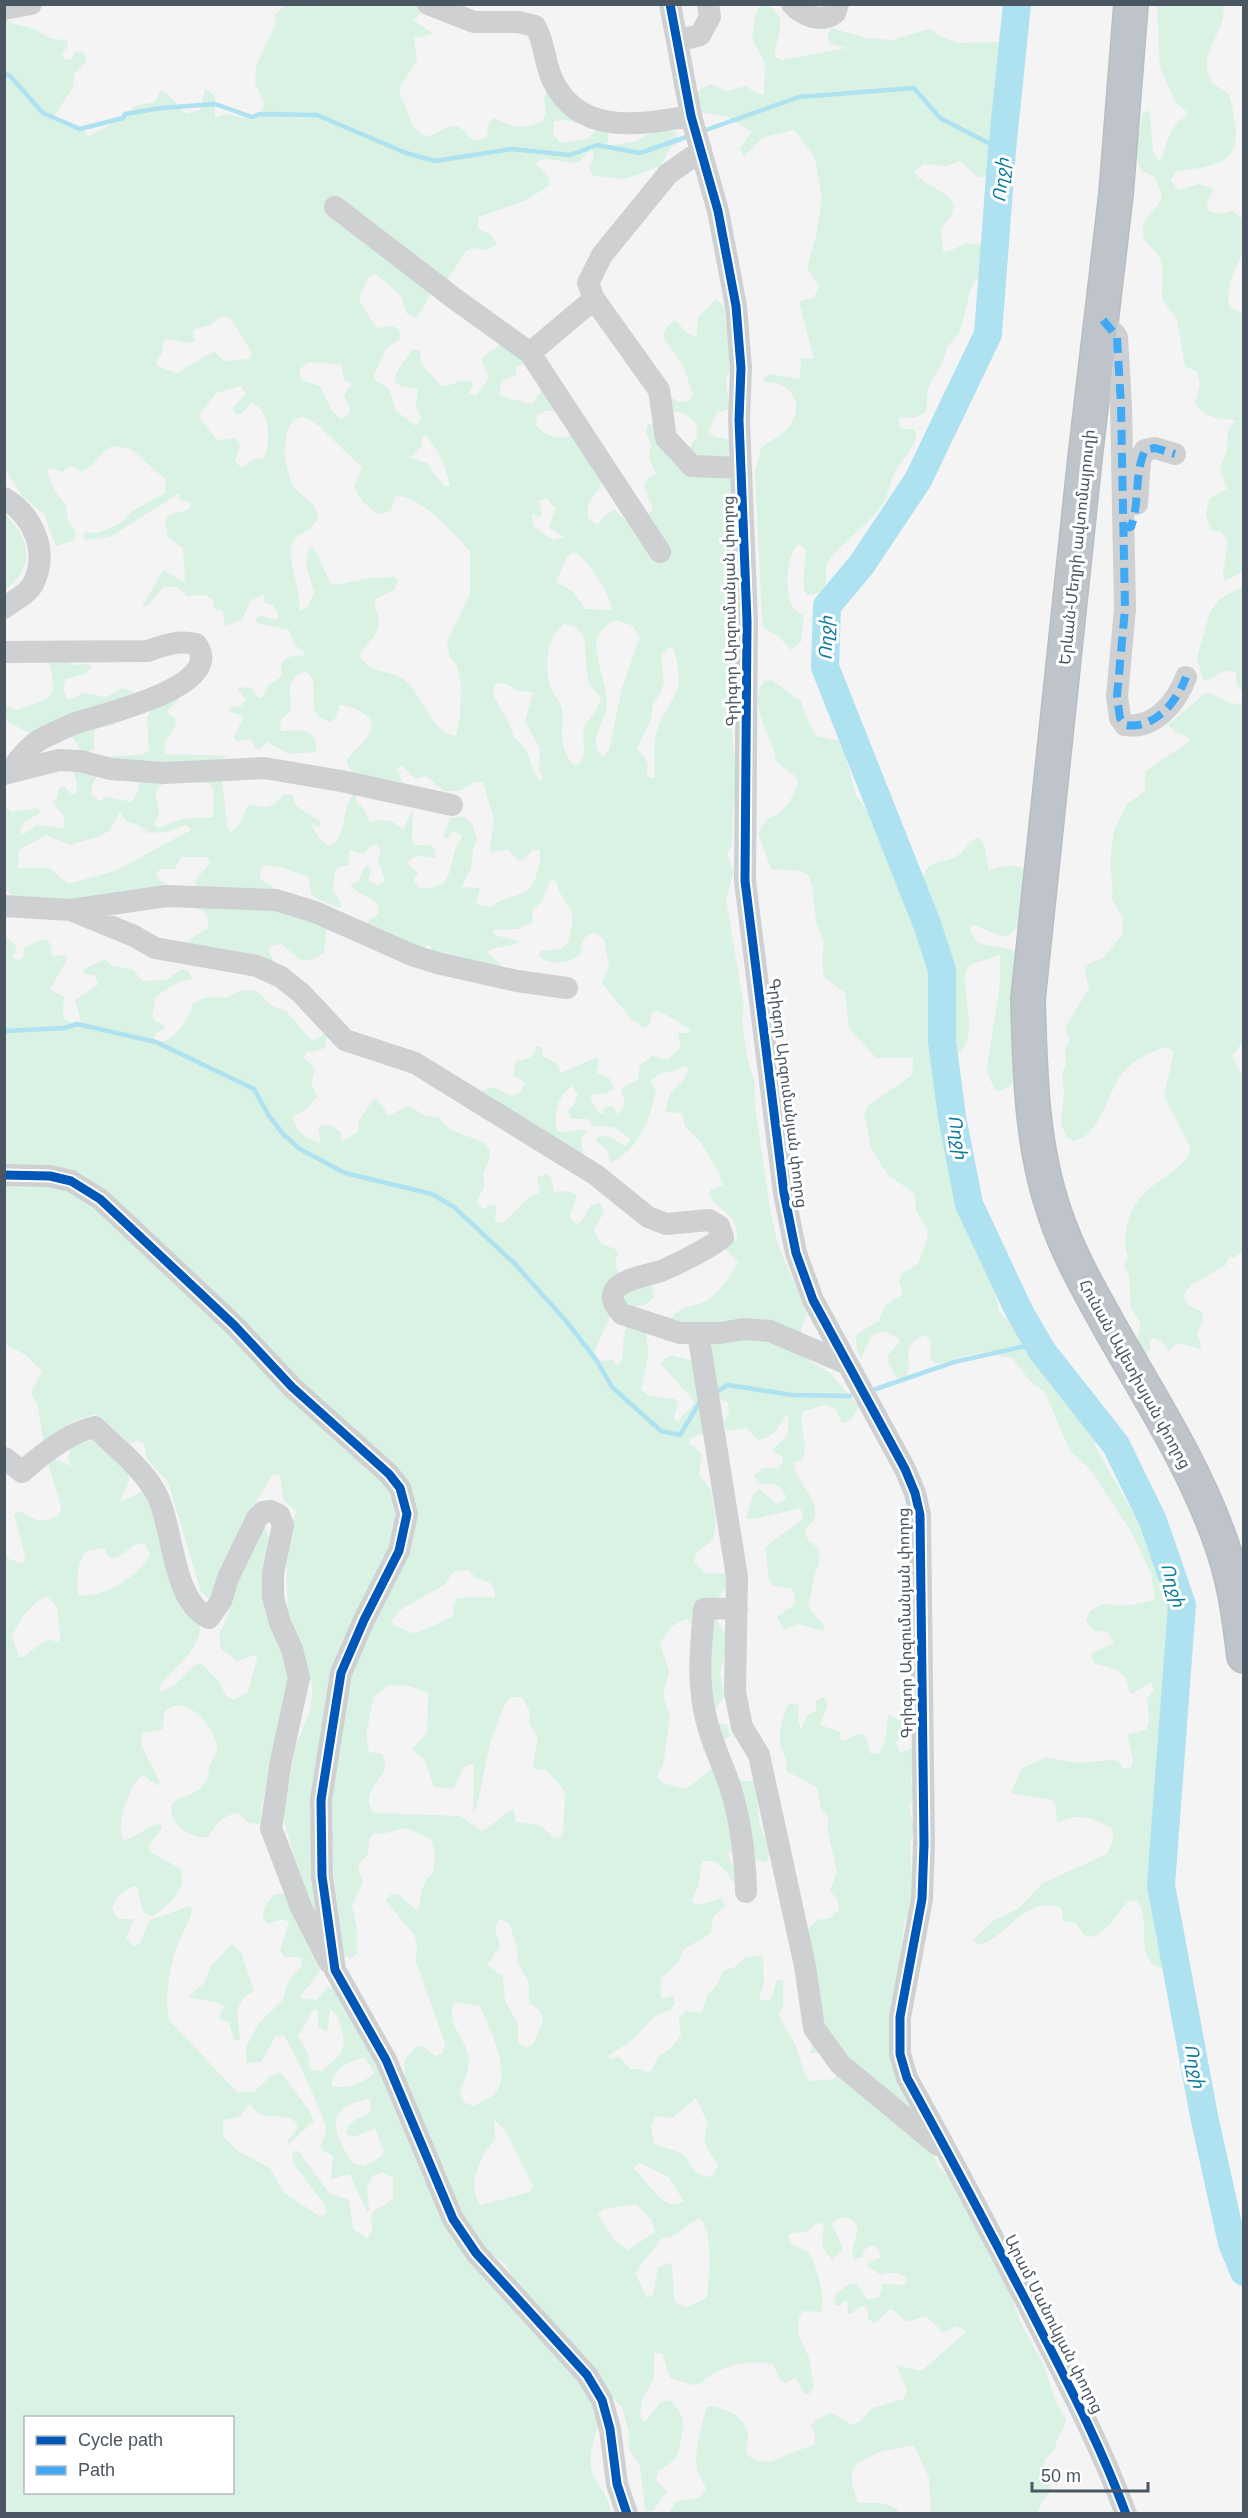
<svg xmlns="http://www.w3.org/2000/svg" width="1248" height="2518" font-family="Arial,'Noto Sans Armenian',sans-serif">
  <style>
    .green { fill: #d9f2e3; fill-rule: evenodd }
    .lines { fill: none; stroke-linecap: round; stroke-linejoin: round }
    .stream { stroke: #aee2f0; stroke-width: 4.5 }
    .river { stroke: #aee2f0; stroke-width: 28 }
    .highway-casing { stroke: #b9bec3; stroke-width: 36 }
    .minor { stroke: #ced0d2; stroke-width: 22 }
    .highway { stroke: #bec4c9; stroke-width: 33 }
    .quiet { stroke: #3fa9f5; stroke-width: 8; stroke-dasharray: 15 8; stroke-linecap: butt }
    .cycleway-casing { stroke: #fff; stroke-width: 13 }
    .cycleway { stroke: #0057b8; stroke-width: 9 }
    .labels { text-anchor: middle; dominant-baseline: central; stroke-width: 6; stroke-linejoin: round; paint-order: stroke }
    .street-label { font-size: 16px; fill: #4a5661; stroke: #fff }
    .water-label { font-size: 18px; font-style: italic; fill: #0c7c9b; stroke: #fff }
  </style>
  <rect width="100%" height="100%" fill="#f4f4f4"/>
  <path class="green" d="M316 4H420L422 12 413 20 434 34 414 38 417 61 402 83 399 95C411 110 407 127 425 136 437 136 444 125 457 126 471 133 470 147 487 136L489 123 494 118C508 127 535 133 546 115L544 97 548 90 559 109 564 110 583 125 567 120 554 121 553 134 561 143 586 139 603 126 609 130 607 146 637 141 651 132 664 129 676 132 678 143 670 148 661 166 624 179 593 176 589 168 594 156 592 149 577 163 545 159 534 163 549 177V185L527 200 478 217V229L490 234 497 244 486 250 473 248 466 251 448 279 430 289 429 297 417 318 406 313 401 296 376 274 368 277 359 300 376 328 392 326 399 330 400 339 386 348 374 376 375 380 389 389 396 411 416 426 421 418 416 407 418 389 401 386 395 382 396 373 413 349 420 351 421 363 441 386C453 387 462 376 474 384L468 394 475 396 489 379 481 359 501 344 528 363 517 366 516 375 501 381 500 396 531 404 549 382 560 414C551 410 544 409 537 416L536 425C546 438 563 442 576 432L601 481C601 496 585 494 588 518L598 525 603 517 614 509 632 527 653 510 644 486 648 478 656 474 649 458 651 445 646 432 648 424H652L689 449 697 436 696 423C686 413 678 411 663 409L664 392 678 402 688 401 693 395 683 365 663 337 666 328 675 320 686 332 694 337 697 335 698 317 716 299 725 307V320L730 336V369L726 380 729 409 717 413 708 432 709 435 729 440 730 452 727 455 733 468 737 591 733 598 735 602 740 720 733 725 732 733 738 789 733 810 732 845 727 854 734 872 726 899 744 1007 742 1021 747 1058 755 1083V1106L770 1208 777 1242 807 1314 802 1326 799 1354 830 1373 859 1407 852 1418 845 1423 841 1422 837 1410 825 1405 804 1411C796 1426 811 1443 802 1460L794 1462C793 1480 818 1496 815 1516 814 1523 807 1526 805 1532L808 1540 818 1548C822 1565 817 1564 814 1578 812 1587 812 1594 808 1603 810 1612 820 1619 825 1627L823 1631 799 1624 784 1630 777 1617 795 1604V1595L791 1588 773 1586 769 1579 765 1547 801 1520 803 1516 800 1508 754 1519 746 1518 753 1495 759 1489 777 1504 785 1500 786 1496 778 1485 757 1483 754 1475 763 1468H777L783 1462V1457L772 1450 787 1436 789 1417 785 1416C779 1428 773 1438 758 1440L746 1428 726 1431 724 1423 729 1412 728 1402 716 1397 712 1430 690 1439 689 1443 702 1454 699 1474 711 1490 716 1523 713 1539 696 1554 694 1562 705 1573 727 1574 726 1588 714 1602 716 1619 725 1633 727 1646 720 1673 725 1696 715 1709 718 1723 727 1725 730 1736 706 1752 702 1750 707 1733 697 1629 686 1619 672 1626 660 1643 669 1672 663 1696 670 1717 663 1765 657 1776 663 1783 686 1789 714 1767 722 1780 753 1781 756 1783C760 1802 754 1831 771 1842V1851L766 1862C753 1862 741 1846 727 1854L734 1868V1884L727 1872 714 1861H702L698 1887 691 1902 699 1905 722 1898 725 1906 713 1917 711 1933 683 1950 679 1962 661 1978V1999L673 1996 675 2004 670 2010 654 2017 632 2040 608 2056 611 2059 619 2057 630 2069H643L645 2073 652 2070 657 2058 671 2048 681 2035 679 2017 686 2011 702 2013 707 1996 718 1983 723 1971 735 1967 744 1958 760 1955 763 1957 764 1983 759 1997 761 2000H769L772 1997 776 1981 783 1980V2007L778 2014 796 2046 805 2075 810 2081 835 2079 836 2075 822 2053H810L813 2041 802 1936 817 1920 830 1918 839 1909 838 1900 830 1891 837 1871 827 1828 829 1819 821 1809 817 1787 786 1771C788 1753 784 1758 780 1744 778 1736 784 1708 790 1703L799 1705 798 1721 801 1729 808 1714 816 1711V1701L823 1697 828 1703 820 1725 840 1732 841 1740 844 1741C869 1729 863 1732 871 1754L879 1753 885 1742 888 1715C894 1716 902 1723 910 1725V1732L896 1742 900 1753 911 1748 914 1750 911 1782 915 1794 909 1806 914 1830 910 1842 913 1909 905 1919 903 1931 896 2051 937 2163 941 2170 959 2187 1006 2283 1020 2321 1044 2366 1057 2405 1066 2419C1064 2430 1056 2438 1055 2449L1044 2461 1043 2469C1061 2498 1042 2490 1038 2513H931L929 2478 914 2445C886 2451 875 2449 852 2469V2483L858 2503C874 2503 889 2500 900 2513H669L676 2501C689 2499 698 2502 706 2490 705 2483 701 2480 698 2473 692 2453 702 2425 707 2406 723 2407 745 2415 748 2434 749 2440 745 2446 746 2453 762 2470 778 2459 796 2451 803 2448 809 2448 815 2444V2434L811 2426C817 2418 822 2415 832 2413L852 2425 861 2421 872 2408 904 2399 907 2390 896 2365 921 2371 965 2333 963 2329 955 2326 944 2333 926 2316 906 2322 893 2310H889L874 2324 868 2318V2309L865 2306 857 2308 852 2314 848 2313 847 2300 838 2306 834 2304 836 2294 850 2283 858 2285 867 2300 879 2297 883 2284 902 2285 908 2281C901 2270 890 2272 880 2275L867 2265 869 2261 881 2258 879 2250 872 2245 865 2249 862 2257 854 2259 852 2251 858 2229C855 2216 840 2214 832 2224L843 2249 832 2260 822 2246 824 2224 816 2223 807 2232 790 2233 788 2237C792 2248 802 2246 809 2254 817 2264 826 2301 821 2312L804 2311 799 2316 798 2333 809 2358 814 2388 809 2394 804 2393 796 2378 785 2383 781 2381 773 2365C751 2358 716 2367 701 2383L692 2385 670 2378 662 2353H654V2378L642 2400 640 2416 645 2422 661 2402 670 2400C680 2411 686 2419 682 2434 677 2460 680 2456 658 2472L656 2480 667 2491 653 2511H645L641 2474 639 2464 629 2450V2433L622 2408 514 2279 505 2264 488 2251 461 2215 446 2172 431 2147 405 2080 404 2061 415 2047 423 2046 435 2056 443 2053 445 2044 416 1961 417 1943 414 1935 386 1901 391 1894 399 1895 418 1911C422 1897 420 1882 433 1873L435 1855 431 1839 406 1828 382 1834 373 1833 369 1840 368 1855 361 1861 358 1868 363 1883 352 1905 357 1928V1953L351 1959 343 1956 327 1809 332 1802V1798L311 1799 317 1888 314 1956 320 1971 299 1998 316 2000 328 1987 345 1988 424 2179 576 2374 602 2423C594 2431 595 2437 592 2448 584 2484 611 2488 610 2513H5L4 1553 9 1559 21 1563 24 1562 25 1556 14 1514 21 1511C35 1521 43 1524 59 1515L61 1507 48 1463 53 1459 72 1466 68 1459 71 1447 92 1440C103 1449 130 1465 129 1480 128 1488 121 1495 120 1502L143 1491 200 1627C200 1653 170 1668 159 1688L160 1691C179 1689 184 1668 201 1663L220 1683 226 1696 234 1700 248 1692 257 1659 255 1655 237 1661 221 1649 219 1635 228 1616 233 1594 262 1528 266 1527 288 1616 286 1552 296 1511 284 1501 280 1475 273 1474 243 1522 210 1600 201 1592 168 1482 147 1459 144 1443 137 1440 130 1444 101 1417 94 1414 72 1422 44 1446 38 1406 31 1392 42 1372 26 1355 5 1344V936L17 947 13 958 18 960 23 957 25 947 41 940H47L51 945 52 956 63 955 68 958 50 989 64 997 63 1015 65 1020 77 1024 81 1021 75 1000 99 984 94 975 83 974 84 969 105 959 112 966 133 969 142 981 166 980 182 969 188 971 193 979 178 982 156 996 152 1016 154 1021 163 1024 165 1029 156 1033 154 1038 157 1042C174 1043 190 1018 193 1003 203 997 215 995 226 998L242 990 257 991 272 1006 286 1011 310 1039 315 1040 327 1032 325 1048 306 1053 304 1058 315 1069 311 1082 317 1097 307 1109 293 1116C294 1129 308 1141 321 1143L318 1128 322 1125 332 1126 341 1132V1142L358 1132 359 1121 372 1101 377 1099 389 1116 408 1105 425 1116 440 1118C453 1140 484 1134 489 1149 492 1158 487 1164 484 1172 482 1178 486 1185 483 1190 480 1196 477 1196 477 1203L484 1209 492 1205 497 1206 494 1221 503 1223 527 1199 540 1192 537 1177 546 1174 551 1177 554 1192 569 1191 577 1196 570 1216 576 1224 581 1222 591 1205 600 1203 604 1212 594 1230 601 1244 615 1249 618 1253 615 1263 620 1278 655 1282 652 1286 654 1297 647 1304 612 1312 595 1350 597 1361 613 1360 615 1364H620C626 1350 620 1338 628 1324L645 1331 649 1352 641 1389 649 1396 675 1399 678 1403 674 1418 677 1422 694 1404 693 1400 661 1364C670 1349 676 1359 691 1360L693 1350 670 1320C683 1302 691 1310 707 1300 719 1293 731 1275 738 1263L726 1249 737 1237C738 1213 717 1211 709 1195L710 1190 723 1185 718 1171 699 1140 685 1127 682 1113 665 1112 670 1093 684 1079 689 1069 686 1065 672 1072H662L650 1081 656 1089C651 1118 639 1150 610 1163L607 1149 595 1141 598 1137 608 1136 625 1146 631 1139 614 1127 594 1126 587 1119H571L568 1111 575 1103 578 1094 572 1086C556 1097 554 1115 557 1131 568 1135 578 1127 587 1131L581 1139 583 1153 579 1157 481 1091 493 1087 512 1096 520 1092 525 1083 513 1075 516 1061C527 1059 533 1060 536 1046L541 1047 543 1056 557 1064 561 1073 597 1057 599 1062 596 1072 610 1079 614 1088 606 1093 591 1095V1100L599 1113H604L603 1109 608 1106 613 1107 618 1115 625 1104 621 1089 638 1079 640 1065 652 1056 667 1060 681 1048 678 1033H688L690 1029 659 1011H653L649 1025 644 1028 631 1019 602 983 609 965 604 939 595 933C583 936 581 941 581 952 574 964 548 966 539 956L540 951 560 949 568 943 573 919 571 910 560 893 555 880 550 881 542 901 532 911 533 922 519 929 494 930V935L519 941C510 950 496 944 487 952L501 965 497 968 452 958 449 954 444 953 435 959 430 945 420 948 369 927 368 922 379 913 377 903C368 894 357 895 350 884L359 881 364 868 368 865 371 870 368 880 377 885 385 881 378 859 381 850 375 844 363 854 349 850V865L339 867 335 871 333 891 341 903 340 908 312 896 308 877 284 868 264 865 261 868 260 879 273 886 270 905 327 928 324 953 312 960H301L281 944 271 946 268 950 275 963 191 946 188 941 208 928 207 914 194 907 203 892 195 885C196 875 207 870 210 861L207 857H181L175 869H161L156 873 157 878 166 883 158 889 82 900H26L11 895 5 887V807L12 812 38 808 41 812 24 823 20 832 24 834 36 825 63 828C69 814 57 812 53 801L57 798 59 788 64 786 71 794 76 795 77 781 71 767 98 775 92 784V795L100 801 107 797 132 802 139 789V779L169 781C148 792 158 795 159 810 160 816 155 819 155 825L159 828 181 819 213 817 214 791 209 783 184 782 222 781 228 829 231 832 241 822 246 808 250 805C270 808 270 808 284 794L293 795 295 805 321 822 320 827 311 824 318 837 329 846C348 839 341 803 356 791V801L364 809 370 823C384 818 392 819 403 830L413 809 412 841 416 845H430L434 848 436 858 416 856 407 862 418 873 413 881 420 888C453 889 448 872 456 847 458 841 462 842 461 835L453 831 447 839 443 836 450 818 464 816 472 824 477 839 473 849 471 869 461 887 480 888 476 904 491 907C511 890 532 903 538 868 540 861 542 858 539 850H533L523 860H518L507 849 492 852 490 847 494 820 483 782H474L460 791H444L426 776 416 779 402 766 397 769 403 783C389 781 345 780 347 760 355 747 387 728 363 713 357 709 347 705 340 705L335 719 330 722 320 718 314 710C312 696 319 678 304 671 286 680 290 692 291 710L280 721 281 731C300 731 312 726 317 747L315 752 289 754 267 742 260 749 255 748 251 739 237 741 234 737 244 716 230 712 228 708 241 706 246 699 236 687 252 688 258 697 262 698 269 685 282 676C278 660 287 654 303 656L305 653 295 645 289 630 257 623 256 619 260 615 275 620 279 617 273 605 263 602 265 596 263 595 250 601 242 620 225 626 223 611 214 608 213 599 204 595 187 596 177 587H163L148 606 142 607 162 572 165 571 185 582 183 548 168 538 165 521 169 515 188 510 191 505 190 502 179 500 181 494H178L110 537 85 540 83 534 85 532 98 533 119 524 134 510 165 493 166 480 131 449 112 446C99 453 95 467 81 472L70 465 62 472 53 468 47 470 54 490 66 506 68 521 76 532 75 540 56 546 44 514 21 495 5 469V18L11 23 35 29 51 39 68 40 67 48 62 52 64 60 71 59 76 51 84 53 86 62 74 74 73 87 55 115 63 123 76 124 89 136 123 118 135 106 155 102 160 91C173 92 176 110 188 114L200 109 205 88 215 96V117L227 114 243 118 260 114 264 103 255 83 256 66 275 25V15L280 9 289 4 313 7ZM222 316 232 320 252 353 249 359 224 361 214 351 177 373 157 366 156 360 162 353 164 339C175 338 185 345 195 342L193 333 195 329 210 325ZM321 362 341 365 344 379 352 384 344 395 350 409 349 414 341 419 332 411 320 386 301 380 299 370 307 363ZM241 386 246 394 235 405 233 410 236 415 241 414 251 403C271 410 271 441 264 458L254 459 241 468 235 460 240 447 236 438 217 440 198 416 216 393ZM305 417 319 426 358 464 362 468 354 487 362 501 377 514 391 511 395 497C414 490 459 537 470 552V594L447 642 450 657 457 666 461 687 460 715 456 736C432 734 420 689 402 678 387 669 373 675 360 657 362 645 378 638 379 623 379 614 373 608 376 599L394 590 398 581 395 577 369 578 336 585 330 583 317 553 310 546C302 563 310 575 314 592L308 607 299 611C302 591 289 568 291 549 293 532 314 532 318 517 315 499 301 498 293 485 283 468 278 417 305 417ZM422 436H426C439 449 446 468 450 486H444L427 463 410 458 421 447ZM547 499 555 508 549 527 564 537 553 540 533 526 532 514 540 517 542 513 539 500ZM573 552C585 554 613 599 612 610L585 609 572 591 556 582 567 557ZM617 620 633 626 640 637 622 688 609 750 603 757C587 745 603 724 606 710 613 679 574 637 617 620ZM564 624 576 627 584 637 588 682 601 699C597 710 592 715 586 724 578 739 592 754 576 765L571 763C557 740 564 732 562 709 561 702 553 696 551 689 544 670 546 636 564 624ZM669 648H673C691 702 661 698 655 741 653 752 655 764 655 774L654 778H650L647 776 648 763 637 748 651 720 653 702 659 696 664 683 661 656ZM495 683 507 684 517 691 533 692 525 722 540 748 539 770 543 779 539 780 536 776 526 749 514 737 508 721 493 695ZM120 812 127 822 139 825 148 833 165 832 186 825 191 830 115 871 68 884 49 868H18L19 850 46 835 69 845 98 837 109 831ZM144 1544 150 1553C141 1576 102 1599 78 1595 77 1581 76 1561 87 1551L104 1548 109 1558C120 1559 126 1551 133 1545ZM469 1570 477 1579 489 1582 495 1591V1597L457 1598 453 1605 454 1616 419 1632 411 1633 393 1624 392 1620 400 1610 444 1585 454 1571ZM47 1596 57 1607 60 1639 58 1642 47 1639 23 1657H19L12 1636C21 1619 29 1604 47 1596ZM292 1676 309 1678 313 1686 310 1712 296 1745 283 1817 301 1882 288 1892 274 1895 264 1907 263 1918 267 1924 283 1919 289 1922 280 1951 285 1957H300L302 1966 288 1981 283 2000 259 2023 246 2047V2063L261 2062 275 2037 283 2035C291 2043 325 2118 326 2128 326 2135 322 2140 321 2146L322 2150 333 2156 331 2179 350 2174 367 2212 369 2209 367 2188 372 2176 383 2172 393 2178V2198C378 2213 366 2206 373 2230L367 2239 353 2228 349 2200 329 2193 299 2152 296 2150 292 2153 294 2165 325 2205 327 2213 321 2217 284 2193 270 2168 239 2152 223 2136V2120L239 2117 250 2104 261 2115 292 2118 297 2124V2129L287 2141 289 2144 314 2121 309 2110 280 2072 272 2075 254 2092H237L170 2021C163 2000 170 1961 180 1939 184 1930 191 1920 192 1909L190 1906 150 1920 140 1944 133 1946 126 1938 134 1919H119L112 1909C114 1897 125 1888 137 1886L143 1912 152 1916C167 1908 191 1886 179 1868L149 1851V1846L162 1828 161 1824C147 1824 138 1838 124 1840 114 1829 130 1782 143 1775L158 1786 160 1782 142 1747 141 1733 163 1729 164 1712C185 1691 214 1727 217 1746 218 1755 211 1759 209 1768 208 1772 209 1777 206 1781 197 1797 180 1795 172 1804 167 1823 191 1840 208 1837 217 1824 221 1816 238 1813L249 1823 258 1824 261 1822V1808ZM390 1685 409 1686 428 1693 427 1733 413 1748 414 1752 424 1759 434 1787 454 1789 464 1767 474 1763 473 1813 477 1806 490 1744 504 1706 511 1697H522L530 1712 529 1724 538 1737 533 1766 536 1770 546 1769 565 1792 563 1833 560 1838H554L540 1825 515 1822 514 1809C503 1811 495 1826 482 1831L460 1816 374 1813C355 1788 397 1777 382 1754L369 1752 366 1735 374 1696ZM499 1919 509 1923 517 1947 518 1964 529 1982V2003L540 2011 543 2020 533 2044 527 2048 518 2043V2024L505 2001 503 1977 487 1965 500 1946 495 1929ZM454 2002 480 2006C488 2027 515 2075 493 2095 488 2099 479 2103 473 2106L463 2102 460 2090C464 2081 469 2072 469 2062 469 2040 445 2026 454 2002ZM314 2009 318 2010V2027L327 2033 330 2010 337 2014C347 2047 349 2049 322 2071L310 2070 308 2053 298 2036ZM365 2057 374 2073C366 2082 344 2090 332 2086 331 2069 350 2061 365 2057ZM696 2098 708 2124C700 2147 708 2147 718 2165L712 2177C682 2173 697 2161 678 2152 670 2148 661 2148 654 2143L651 2126 656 2116 672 2118ZM370 2099 371 2111C362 2119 347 2119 346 2134L354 2137 375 2128 384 2152 382 2156 364 2166 353 2163C332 2133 323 2106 370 2099ZM494 2120 505 2130 533 2186 529 2192 481 2205C465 2188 481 2154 495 2140ZM640 2163 668 2177 684 2201C664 2215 649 2182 636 2171L634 2168ZM636 2204 652 2221 655 2232 628 2250 616 2242 598 2215 604 2209ZM699 2218C714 2229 709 2280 707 2298L687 2307 677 2304 674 2298 672 2264 668 2263 658 2267 653 2295 647 2298 635 2273 661 2239 671 2237ZM26 2418H232V2492H26Z
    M760 5H767C792 20 774 35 775 57L782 60 846 48 830 44 827 36 831 28 867 38 892 40 930 29 941 37 959 43 1001 42 1007 49 991 123 990 174 978 178 960 161 946 166 924 164 914 172C926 190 961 192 952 214 949 220 943 224 941 230L943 251 947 252 967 243 980 245 987 255 986 264 971 288 960 332 948 346 941 365 928 388 926 412 915 418 901 417 898 420 901 429H913L916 432C917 447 905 456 897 468 890 479 890 492 883 503 870 524 847 538 831 557 819 571 837 593 807 595 799 584 807 564 805 549L798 544C786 557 784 592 793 607 796 611 801 613 804 616L801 642 791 650 779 637 764 628 762 620 755 473 761 448C769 441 781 436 787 429 807 406 792 382 765 382L763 378 770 374 800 379 801 358 814 359 799 302 814 297 819 286 807 268 816 236 822 198 815 158 794 130 764 137 744 156 739 149 752 132 728 117 701 112 696 92 710 84 726 91 746 86 756 93 764 95 765 63 752 39 755 17Z
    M1157 5H1223C1228 32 1196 52 1211 80 1215 88 1224 88 1229 94 1244 153 1238 165 1176 171L1171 180 1178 190 1199 184 1211 188 1213 191 1207 202 1208 211 1221 214 1233 211 1243 219C1244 227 1247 245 1243 253 1234 270 1226 286 1229 307L1243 314V571L1225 581 1223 573 1228 541 1220 531H1212L1206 515 1209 499 1227 489 1220 469 1227 450 1228 429 1236 421C1218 416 1207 421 1195 404L1200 384 1197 372 1185 366 1177 319 1162 299C1161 286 1166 270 1159 257 1154 246 1143 246 1143 231 1142 215 1160 209 1162 195L1154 176 1141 171 1136 154 1142 114 1148 110 1150 114 1153 152 1158 160 1162 159C1167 141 1170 125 1187 116V112L1175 101 1160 68Z
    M5 514C31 540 36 566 5 590Z
    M1243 586 1244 1040 1232 1056 1243 1076V1252L1233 1258 1229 1256 1225 1266 1191 1285 1184 1295C1184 1304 1193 1309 1201 1311 1206 1321 1200 1325 1197 1334L1202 1349 1177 1343 1169 1351 1161 1341 1153 1338 1150 1340V1349L1146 1354 1136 1345 1141 1324 1131 1308 1129 1276 1124 1264 1128 1256C1124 1248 1125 1241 1126 1233 1132 1180 1178 1182 1191 1149L1164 1096 1174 1052 1166 1047C1149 1052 1129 1062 1119 1078 1107 1096 1099 1137 1073 1141L1066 1136 1061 1123 1064 1093 1062 1073 1066 1064 1065 1047 1070 1040 1065 1028 1089 988 1084 966 1104 957 1122 935 1123 917 1113 902 1111 894 1113 890 1110 863 1114 830 1127 804 1145 791V772L1191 740 1185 735 1176 733 1168 724 1206 693C1219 693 1226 707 1242 703V692L1236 681V673C1221 664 1216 682 1203 680L1197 657 1210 612 1220 599Z
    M60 652 72 665 89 664 92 668 82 675 66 679 63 689 68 700 84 693 107 697 121 688 132 691 135 697 113 719 115 725 98 728 94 732V750L82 753 73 738 68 735 38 754 34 736 5 720 4 705 16 710C22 708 45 701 49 697 57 690 51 666 47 659Z
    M772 680 801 701 805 714 816 736 839 741 842 744 856 795 872 818 883 851 897 864 899 881 927 939 931 940 943 934C936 919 911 878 931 865 938 861 947 861 954 858 964 853 967 842 978 837L984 843 989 870C1002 867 1017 861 1028 872 1026 886 1024 935 1005 936 996 936 982 927 973 925L970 928C974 954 1003 941 1017 953L1016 1074 1010 1086 997 1092 988 1076 987 1066 1000 984V957L998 955C990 960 972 961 968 968 956 988 986 1041 953 1057 942 1043 971 1010 940 991L933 995 944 1152 955 1177 957 1201 986 1244 999 1311 1012 1327 1029 1341 1036 1359 1054 1378 1062 1399 1089 1418 1098 1429 1095 1446 1159 1559 1172 1591 1175 1697 1161 1723 1164 1770 1171 1814 1168 1828 1156 1841V1845C1160 1866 1177 1891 1169 1912 1167 1920 1158 1923 1155 1932L1163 1961 1161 1969C1132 1959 1154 1916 1135 1900L1127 1902C1118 1912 1107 1933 1092 1937L1084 1935 1076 1923 1063 1921 1061 1908C1027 1893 1006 1938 980 1945L973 1940 994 1920 1018 1909 1043 1883 1107 1854 1113 1841 1112 1828C1089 1818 1081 1812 1057 1823L1055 1803 1052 1800 1011 1793 1021 1769 1046 1757 1076 1763 1113 1760 1118 1761 1123 1769 1131 1767 1133 1759 1127 1735 1147 1729 1149 1721 1147 1699 1154 1690 1151 1682 1132 1694 1129 1692C1128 1671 1114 1669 1096 1664L1091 1657 1092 1653 1114 1643 1107 1632 1095 1631 1086 1621 1090 1611 1103 1604 1125 1606 1155 1600 1151 1574 1133 1535 1090 1469 1070 1451 1045 1392 1031 1382 1012 1358 982 1352 936 1364 930 1358 931 1340 924 1335C897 1349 915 1357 906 1376L897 1378 889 1364 888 1355 899 1343V1338L884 1331 872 1335 861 1359C857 1352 855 1342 857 1334L879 1321 885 1306 903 1294 899 1282 901 1274 918 1264 927 1239 928 1231 916 1211 915 1194 887 1174 871 1148 864 1113 869 1105 912 1075 913 1058C901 1056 888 1059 876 1058L849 1028 845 993 824 977 822 960 824 943 816 921 812 885 808 875 801 871 771 869 758 833 767 819 778 814 789 803 798 783C796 772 785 771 778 763 774 759 776 755 774 750 766 730 749 700 764 681Z
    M170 698 179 699 168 710V714L175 718 176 725 164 743 166 754 227 756C205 773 138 762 110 761L111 756 141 755 149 751 147 719 152 706Z
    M232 1944 241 1952 254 1991 244 1997 237 2010 240 2040H234L229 2023 219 2018 224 2007 222 2004 188 1997 205 1982 212 1965Z"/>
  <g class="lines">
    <path class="stream" d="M4 73 10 76 43 113 80 129 123 118 125 114 161 108 215 104 252 117 260 114 317 115 406 153 435 161 512 149 570 155 597 145 640 153 689 136
      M703 131 799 97 914 88 940 118 1002 150
      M4 1031 65 1028 77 1024 156 1042 254 1089 269 1116 284 1135 300 1149 345 1173 432 1194 454 1207 515 1264 566 1321 597 1361 612 1387 661 1431 680 1435 701 1400
      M876 1389 954 1362 1026 1346 1042 1351
      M714 1393 728 1385 792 1395 850 1396"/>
    <path class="river" d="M1017 4 1002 150 988 334 918 480 862 564 827 606 825 667 927 924 942 970V1041L952 1117 969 1204 1019 1311 1042 1351 1116 1445 1153 1521 1182 1605 1161 1885 1204 2116 1232 2243 1244 2272"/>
    <g class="highway-casing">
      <path id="highway" d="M1131 4 1116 194 1085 458 1028 999C1030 1072 1031 1145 1055 1214 1068 1253 1088 1288 1108 1324 1147 1393 1192 1462 1219 1537 1234 1576 1239 1615 1244 1656"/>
    </g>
    <path class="minor" d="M428 4 474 22H518L535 26C545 42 544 61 552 79 578 136 639 125 691 116
      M670 4 691 116 718 211 736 306 741 368 739 420 747 621 745 881 784 1193 796 1253 813 1300 905 1469 915 1493 920 1515 924 1844 922 1899 900 2017V2054L907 2078C948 2152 988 2228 1027 2303 1062 2372 1099 2441 1126 2514
      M792 4C802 16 822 23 835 13L838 4
      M4 9 31 4
      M677 41 700 35 710 17 708 4
      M335 207 455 299 530 353 660 552
      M594 299 588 283 602 255 668 174 699 152
      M1103 320 1117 337 1121 406 1125 609 1117 696 1120 718 1125 725C1154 730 1177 702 1186 677
      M530 353 594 299 659 390 666 438 692 466 741 468
      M4 498C34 516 49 552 33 584 29 593 13 601 4 608
      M1137 504 1140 460 1145 450 1155 448 1175 454
      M4 652 148 651C164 645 179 640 196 644 228 686 103 714 79 722 67 726 56 732 45 737 30 744 19 759 9 772
      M4 774 59 760 80 761 111 769 164 773 264 768 341 781 452 805
      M4 906 71 910 166 896 276 900 315 912 412 955 437 963 517 981 567 988
      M71 910 134 936 155 948 257 966 281 977 301 993 345 1040 415 1063 596 1175 648 1217 666 1224 709 1220 719 1226 723 1237C712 1247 675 1265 661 1271 643 1277 592 1282 622 1314L680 1333H720L744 1329 770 1331 845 1363
      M4 1175 50 1176 71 1181 100 1199 234 1325 292 1387 389 1474 400 1488 407 1514 399 1551 364 1620 341 1673 321 1800 322 1876 335 1970 386 2060 453 2219 476 2253 587 2375 602 2400 610 2429 617 2484 627 2514
      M698 1333 737 1577 735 1692 742 1727 759 1755 805 1966 814 2028 840 2064 938 2145
      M5 1458 22 1472C41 1455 70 1432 95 1427 114 1446 138 1464 153 1488 175 1521 169 1599 209 1618L221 1601 228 1578 257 1518 263 1512 271 1511 279 1515 283 1525 273 1573V1597L280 1623 292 1649 299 1678 281 1761 271 1828 301 1907 329 1962
      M737 1608 704 1609C702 1638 698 1667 702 1696 705 1724 716 1750 726 1775 740 1812 745 1853 746 1892"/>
    <use href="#highway" class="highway"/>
    <path class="quiet" d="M1103 320 1117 337 1121 406 1125 609 1117 696 1120 718 1125 725C1154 730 1177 702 1186 677
      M1123 528 1131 527C1140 502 1134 474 1145 450L1155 448 1175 454"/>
    <g class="cycleway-casing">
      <path id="cycleway" d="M670 4 691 116 718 211 736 306 741 368 739 420 747 621 745 881 784 1193 796 1253 813 1300 905 1469 915 1493 920 1515 924 1844 922 1899 900 2017V2054L907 2078C948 2152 988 2228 1027 2303 1062 2372 1099 2441 1126 2514
        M4 1175 50 1176 71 1181 100 1199 234 1325 292 1387 389 1474 400 1488 407 1514 399 1551 364 1620 341 1673 321 1800 322 1876 335 1970 386 2060 453 2219 476 2253 587 2375 602 2400 610 2429 617 2484 627 2514"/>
    </g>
    <use href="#cycleway" class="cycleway"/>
  </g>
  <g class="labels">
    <g class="street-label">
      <text transform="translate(1077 547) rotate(-84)">Երևան-Մեղրի ավտոմայրուղի</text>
      <text transform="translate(730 611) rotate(-91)">Գրիգոր Արզումանյան փողոց</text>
      <text transform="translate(788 1093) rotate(83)">Գրիգոր Արզումանյան փողոց</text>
      <text transform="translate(1135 1374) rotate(61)">Հունան Ավետիսյան փողոց</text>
      <text transform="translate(905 1623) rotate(-91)">Գրիգոր Արզումանյան փողոց</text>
      <text transform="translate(1054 2324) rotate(63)">Արամ Մանուկյան փողոց</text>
    </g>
    <g class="water-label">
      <text transform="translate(1001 180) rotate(-85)">Ողջի</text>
      <text transform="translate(826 638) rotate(-89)">Ողջի</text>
      <text transform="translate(958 1137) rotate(81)">Ողջի</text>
      <text transform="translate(1173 1585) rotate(74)">Ողջի</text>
      <text transform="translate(1195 2066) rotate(79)">Ողջի</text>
    </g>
  </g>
  <rect width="1248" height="2518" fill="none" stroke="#4a5661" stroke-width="12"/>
  <rect x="24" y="2416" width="210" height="78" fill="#ffffff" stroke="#b7bbc0" stroke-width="1.5"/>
  <rect x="36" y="2436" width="30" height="9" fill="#0057b8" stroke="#b7bbc0" stroke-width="1.5"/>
  <text x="78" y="2446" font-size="18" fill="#4a5661">Cycle path</text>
  <rect x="36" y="2466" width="30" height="9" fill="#3fa9f5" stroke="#b7bbc0" stroke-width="1.5"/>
  <text x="78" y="2476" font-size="18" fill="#4a5661">Path</text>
  <path d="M1032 2482v9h116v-9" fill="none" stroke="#4a5661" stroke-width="3"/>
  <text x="1041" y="2482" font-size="18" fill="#4a5661" stroke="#ffffff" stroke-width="4.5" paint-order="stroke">50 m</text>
</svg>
